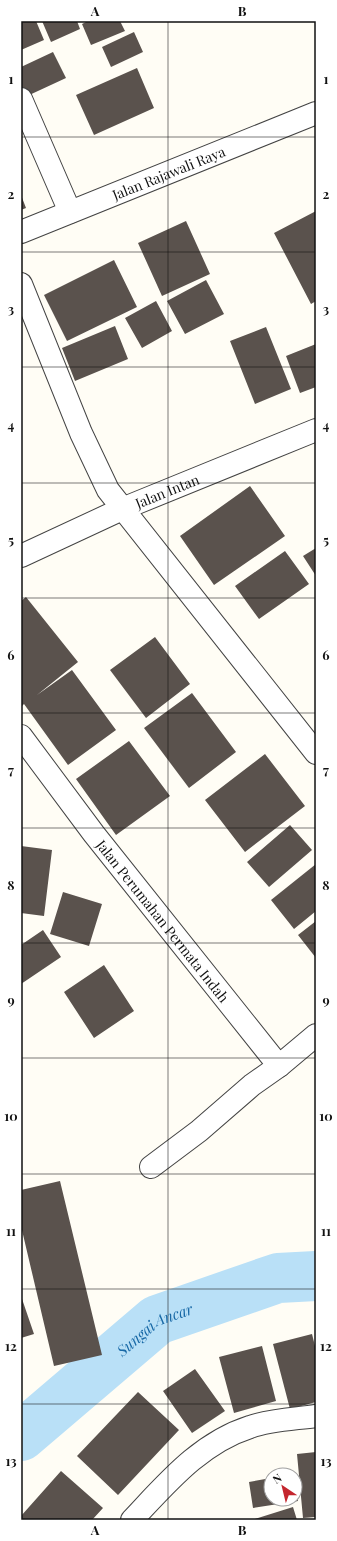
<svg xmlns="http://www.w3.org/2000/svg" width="337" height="1541" font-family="'Playfair Display',serif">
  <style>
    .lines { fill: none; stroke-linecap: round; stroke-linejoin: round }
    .river { stroke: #b9e0f7; stroke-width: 50 }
    .building { fill: #5a524d }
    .minor-casing { stroke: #444; stroke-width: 24 }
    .minor { stroke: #fff; stroke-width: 22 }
    .grid { fill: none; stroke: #111; stroke-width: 1; stroke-opacity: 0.55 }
    .labels { text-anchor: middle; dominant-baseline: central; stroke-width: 4; stroke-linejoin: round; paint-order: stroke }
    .street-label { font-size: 14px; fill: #111; stroke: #fff }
    .water-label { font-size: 15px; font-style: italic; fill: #1768a6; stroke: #fff }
    .neatline { fill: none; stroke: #111; stroke-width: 1.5 }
    .grid-label { font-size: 13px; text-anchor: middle; font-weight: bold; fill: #111 }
  </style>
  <rect width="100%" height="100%" fill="#fffdf5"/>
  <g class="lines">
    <path class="river" id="s1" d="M21 1436 157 1320 278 1278 316 1276"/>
  </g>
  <path class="building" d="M21 21H36L44 40 21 50Z
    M42 21H77L80 29 51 42Z
    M88 21H120L125 31 91 45 82 24Z
    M134 32 143 52 111 67 102 47Z
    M53 52 66 78 25 97 21 90V67Z
    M137 68 154 108 94 135 76 95Z
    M21 195 26 208 21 210Z
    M316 211V301L311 304 274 233Z
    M186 221 210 274 162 296 138 243Z
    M114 260 137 307 67 341 44 295Z
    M206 280 224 314 185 334 167 301Z
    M156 301 172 331 142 348 125 318Z
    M115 326 128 359 75 381 62 348Z
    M266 327 291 389 255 404 230 341Z
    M316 344V387L300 393 286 356Z
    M250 486 285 536 214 585 180 536Z
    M316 548V576L303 556Z
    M285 551 309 584 259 619 235 586Z
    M26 597 78 662 37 695 72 670 116 730 68 765 24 704 21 707V601Z
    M155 637 190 684 146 718 110 670Z
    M192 693 236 752 189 788 144 728Z
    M129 741 170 796 116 835 76 779Z
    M265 754 305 806 245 852 205 800Z
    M290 825 312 850 269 887 247 862Z
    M21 846 52 850 44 916 21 913Z
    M316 864V911L294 929 271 900Z
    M63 892 102 904 89 946 50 934Z
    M316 921V958L298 935Z
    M43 930 61 957 21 984V945Z
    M104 965 134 1011 94 1038 64 992Z
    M60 1181 102 1355 54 1366 21 1226V1190Z
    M21 1296 34 1334 21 1338Z
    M312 1334 316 1350V1402L290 1409 273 1344Z
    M262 1346 276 1401 234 1413 219 1357Z
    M195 1369 225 1411 192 1433 163 1391Z
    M138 1392 179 1430 118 1495 77 1456Z
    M316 1452V1517L303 1518 297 1454Z
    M61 1471 103 1508 92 1520H21V1516Z
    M271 1478V1499H295L296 1487 298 1501 253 1508 249 1482Z
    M293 1507 297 1520H252Z"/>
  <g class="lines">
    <g class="minor-casing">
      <g id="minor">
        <path d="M21 99 70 212"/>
        <path id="s2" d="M21 232 316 113"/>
        <path d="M21 284 81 433 108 490 316 753"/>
        <path id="s3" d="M21 556 122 509 316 430"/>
        <path id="s4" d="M21 736 94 834 279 1066 316 1035"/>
        <path d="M151 1167 199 1131 252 1085 279 1066"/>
        <path d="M132 1520C167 1483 200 1443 250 1427 269 1420 295 1419 316 1416"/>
      </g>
    </g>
    <use href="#minor" class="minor"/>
  </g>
  <path class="grid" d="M168 21V1520M21 137H316M21 252H316M21 367H316M21 483H316M21 598H316M21 713H316M21 828H316M21 943H316M21 1058H316M21 1174H316M21 1289H316M21 1404H316"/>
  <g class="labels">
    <g class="street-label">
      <text stroke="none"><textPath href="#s2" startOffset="159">Jalan Rajawali Raya</textPath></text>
      <text stroke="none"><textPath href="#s3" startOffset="160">Jalan Intan</textPath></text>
      <text stroke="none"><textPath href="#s4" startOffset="233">Jalan Perumahan Permata Indah</textPath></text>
    </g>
    <g class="water-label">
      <text stroke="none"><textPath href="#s1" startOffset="172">Sungai Ancar</textPath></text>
    </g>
  </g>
  <rect width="337" height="1541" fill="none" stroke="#ffffff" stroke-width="44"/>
  <g transform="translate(283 1487) rotate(325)"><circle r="19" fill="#ffffff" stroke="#a0a0a0"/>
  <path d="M0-3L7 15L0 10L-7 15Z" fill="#c4262e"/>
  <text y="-6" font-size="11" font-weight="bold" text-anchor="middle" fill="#111111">N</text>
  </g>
  <rect x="22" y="22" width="293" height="1497" class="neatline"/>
  <g class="grid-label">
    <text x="95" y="16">A</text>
    <text x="242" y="16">B</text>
    <text x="11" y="84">1</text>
    <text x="326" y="84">1</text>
    <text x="11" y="199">2</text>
    <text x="326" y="199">2</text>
    <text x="11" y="314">3</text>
    <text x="326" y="314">3</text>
    <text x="11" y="430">4</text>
    <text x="326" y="430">4</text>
    <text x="11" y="545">5</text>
    <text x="326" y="545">5</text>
    <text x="11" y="660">6</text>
    <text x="326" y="660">6</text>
    <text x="11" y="775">7</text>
    <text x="326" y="775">7</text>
    <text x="11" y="890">8</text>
    <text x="326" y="890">8</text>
    <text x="11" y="1005">9</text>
    <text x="326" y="1005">9</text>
    <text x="11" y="1121">10</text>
    <text x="326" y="1121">10</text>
    <text x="11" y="1236">11</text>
    <text x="326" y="1236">11</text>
    <text x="11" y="1351">12</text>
    <text x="326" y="1351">12</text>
    <text x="11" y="1466">13</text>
    <text x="326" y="1466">13</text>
    <text x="95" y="1535">A</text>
    <text x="242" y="1535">B</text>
  </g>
</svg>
